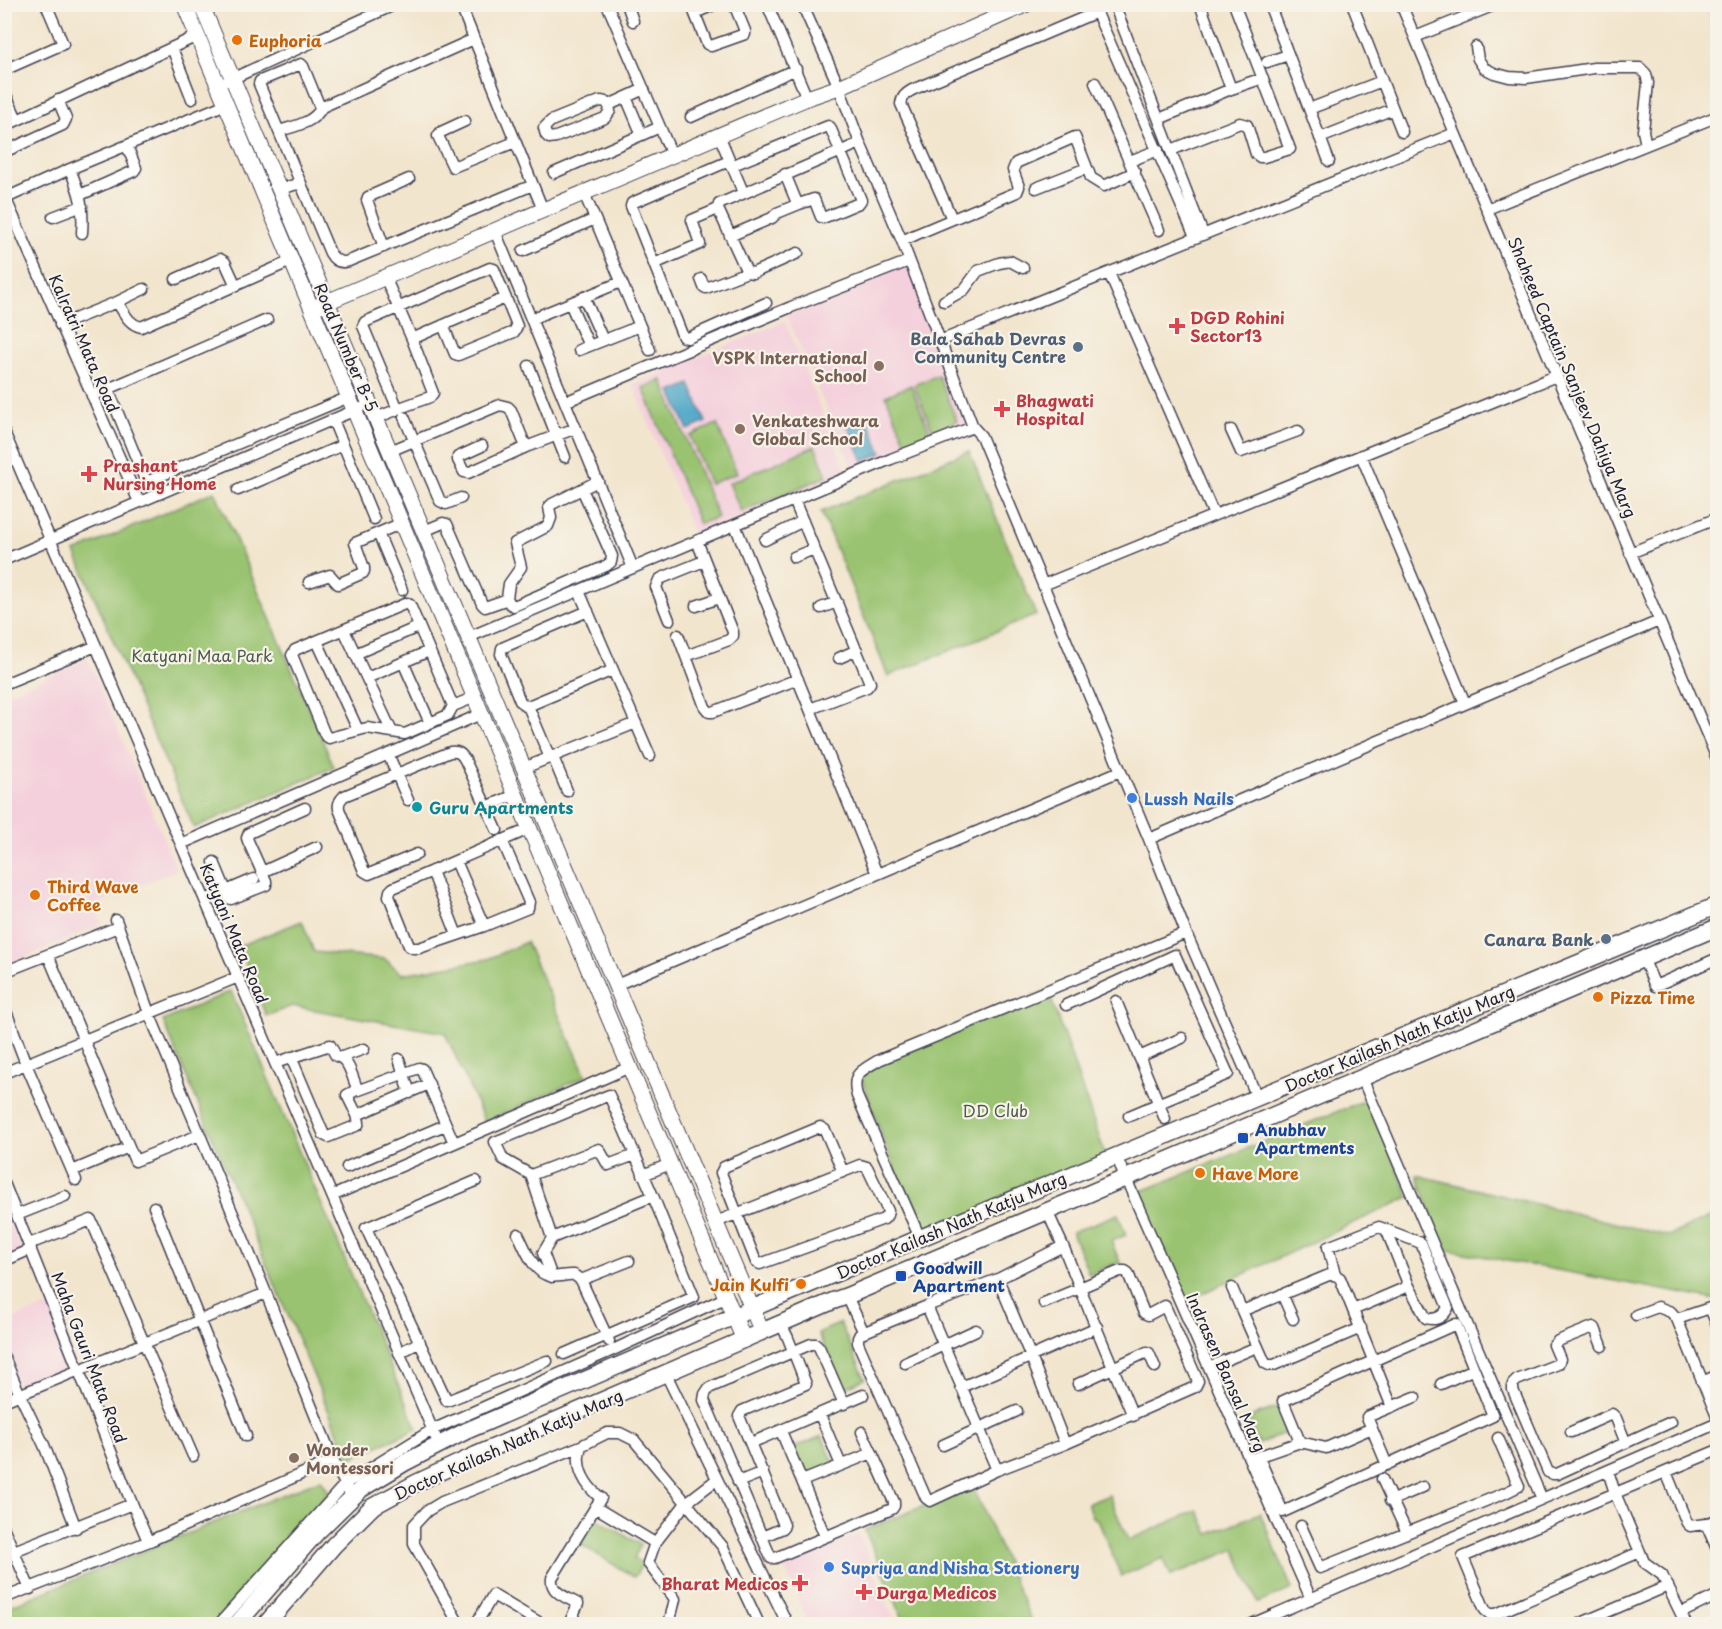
<svg xmlns="http://www.w3.org/2000/svg" width="1722" height="1629" font-family="'Playpen Sans',sans-serif">
  <style>
    .built { fill: #f4cfdc }
    .green { fill: #99c370; stroke: #5e7256; stroke-width: 1.5 }
    .water { fill: #49a5c7; stroke: #366481; stroke-width: 1.5 }
    .lines { fill: none; stroke-linecap: round; stroke-linejoin: round }
    .street-casing { stroke: #413f51; stroke-width: 13 }
    .secondary-casing { stroke: #413f51; stroke-width: 17 }
    .primary-casing { stroke: #413f51; stroke-width: 19 }
    .street { stroke: #fff; stroke-width: 10 }
    .secondary { stroke: #fff; stroke-width: 15 }
    .primary { stroke: #fff; stroke-width: 16 }
    .food-dot { fill: #e8710a; stroke: #f7f3e8; stroke-width: 2 }
    .health-dot { fill: #e0444e; stroke: #f7f3e8; stroke-width: 2 }
    .service-dot { fill: #5c6f8a; stroke: #f7f3e8; stroke-width: 2 }
    .education-dot { fill: #8d6e63; stroke: #f7f3e8; stroke-width: 2 }
    .shop-dot { fill: #3f7fe0; stroke: #f7f3e8; stroke-width: 2 }
    .culture-dot { fill: #0f9aa8; stroke: #f7f3e8; stroke-width: 2 }
    .transit-dot { fill: #1a4fb4; stroke: #f7f3e8; stroke-width: 2 }
    .labels { text-anchor: middle; dominant-baseline: central; stroke-width: 4.5; stroke-linejoin: round; paint-order: stroke }
    .food-label { font-size: 16px; font-weight: bold; fill: #c56008; stroke: #f7f3e8; text-anchor: start }
    .health-label { font-size: 16px; font-weight: bold; fill: #be3a42; stroke: #f7f3e8; text-anchor: start }
    .service-label { font-size: 16px; font-weight: bold; fill: #4e5e75; stroke: #f7f3e8; text-anchor: end }
    .street-label { font-size: 16px; fill: #22223b; stroke: #f7f3e8 }
    .education-label { font-size: 16px; font-weight: bold; fill: #785e54; stroke: #f7f3e8; text-anchor: start }
    .park-label { font-size: 16px; fill: #4c5a4e; stroke: #f7f3e8 }
    .shop-label { font-size: 16px; font-weight: bold; fill: #366cbe; stroke: #f7f3e8; text-anchor: start }
    .culture-label { font-size: 16px; font-weight: bold; fill: #0d838f; stroke: #f7f3e8; text-anchor: start }
    .transit-label { font-size: 16px; font-weight: bold; fill: #164399; stroke: #f7f3e8; text-anchor: start }
  </style>
  <rect width="100%" height="100%" fill="#f7f3e8"/>
  <filter id="ink" filterUnits="userSpaceOnUse"><feTurbulence type="fractalNoise" baseFrequency=".0167" numOctaves="2"/><feDisplacementMap in="SourceGraphic" scale="12" xChannelSelector="R" yChannelSelector="G"/><feConvolveMatrix kernelMatrix="1 2 1 2 8 2 1 2 1" color-interpolation-filters="sRGB"/></filter>
  <filter id="wash" filterUnits="userSpaceOnUse"><feTurbulence type="fractalNoise" baseFrequency=".008" numOctaves="4" result="noise"/><feDisplacementMap in="SourceGraphic" scale="24" xChannelSelector="R" yChannelSelector="G"/><feGaussianBlur stdDeviation="1.35" result="paint"/><feColorMatrix in="noise" values="0 0 0 0 0 0 0 0 0 0 0 0 0 0 0 0 0 1.4 0 .05"/><feComposite in="paint" operator="in"/></filter>
  <g filter="url(#wash)">
    <rect width="100%" height="100%" fill="#f2e5cd"/>
    <path class="built" d="M1705 5H1717V31L1714 32Z
      M909 261 971 421 855 475 784 310Z
      M785 321 847 473 694 536 633 384Z
      M88 659 177 870 94 905 102 924 5 966V695Z
      M4 1208 25 1255 4 1264Z
      M54 1304 78 1371 22 1394 5 1354 4 1322Z
      M859 1534 896 1624H808L784 1565Z"/>
    <path class="green" d="M938 375 957 421 933 432 914 385Z
      M662 380 718 517 699 524 643 388Z
      M911 385 930 433 906 443 886 396Z
      M717 424 737 473 710 484 690 436Z
      M815 446 827 476 741 512 729 483Z
      M969 451 1036 615 888 676 821 512Z
      M215 491 334 767 194 828 75 552Z
      M302 921 314 952 385 959 402 974 488 959 526 942 586 1076 485 1122 445 1033 292 1006 266 1016 239 946Z
      M1048 990 1107 1160 920 1238 859 1072Z
      M231 991 417 1429 349 1459 163 1021Z
      M1368 1099 1409 1197 1184 1302 1135 1194Z
      M1417 1175 1668 1236 1717 1214V1300L1444 1249Z
      M1118 1214 1126 1235 1111 1241 1120 1262 1089 1274 1072 1232Z
      M840 1323 865 1379 843 1389 818 1333Z
      M1278 1407 1288 1432 1258 1444 1248 1418Z
      M822 1436 835 1465 803 1479 791 1449Z
      M321 1479 329 1492 215 1624H5V1608Z
      M973 1486 1031 1620 903 1619 865 1530Z
      M1109 1495 1128 1540 1198 1510 1209 1534 1260 1513 1292 1589 1258 1603 1235 1549 1171 1576 1163 1558 1121 1576 1098 1520 1092 1517 1087 1504Z
      M596 1518 641 1545 634 1558 643 1564 634 1577 580 1544Z"/>
    <path class="water" d="M690 384 706 422 688 430 671 392Z
      M866 416 882 453 863 461 847 424Z"/>
  </g>
  <g filter="url(#ink)">
    <g class="lines">
      <g class="street-casing">
        <path id="street" d="M460 4 543 210
          M607 4 672 155
          M627 4 633 21
          M691 4 707 44 711 46 745 34V31L734 4
          M767 4 807 98
          M802 4 839 87 860 143 902 241 973 427 981 436 1149 839 1186 933 1257 1097
          M1093 4 1195 237
          M1114 4 1203 234
          M1200 4 1231 89
          M1269 4 1329 161
          M1352 4 1402 132
          M1401 4 1718 761
          M695 13 716 4
          M1415 37 1497 4
          M474 39 322 107 319 105 303 66 301 64 260 81 259 84 330 253C334 260 340 264 349 261L533 185
          M1476 47 1478 59 1484 68 1494 73 1509 77 1526 78 1594 68H1640L1646 74 1648 83 1643 131 1646 145
          M172 48 192 99
          M1267 62 1288 55
          M4 70 63 44 46 4
          M227 81 396 4
          M1095 83 1159 230
          M4 91 17 119
          M626 97 642 135
          M600 101C607 101 609 104 610 111L605 118 556 137 549 138 546 135 544 128 551 121Z
          M609 105 644 89
          M1309 109 1382 81
          M691 117 796 69
          M1159 119 1231 89 1263 78
          M465 121 441 132 438 136 453 167 515 142
          M11 123 197 36
          M279 131C295 126 314 123 322 107
          M719 135 743 192
          M1320 138 1393 109
          M1171 150 1240 123 1247 125 1256 154 1260 157H1264L1290 149 1234 4
          M4 152 63 125 66 119 58 100
          M729 161 632 203 631 206 683 337 688 338 766 303
          M1130 161 1158 150
          M731 166 828 126 830 127 861 200 859 203 823 218 821 217 814 199 799 204 797 203 785 174
          M70 169C80 194 84 206 82 233
          M554 173 660 127
          M1036 188 1087 168
          M280 189 301 183
          M584 193 650 350
          M4 195 139 502
          M80 195 134 171 136 168 127 146
          M6 198 70 169 226 104
          M1487 209 1718 116
          M53 217 82 206
          M952 219 901 104C902 97 905 94 912 90L1097 12
          M495 231 633 568
          M730 236 772 218 777 213 799 204
          M902 241 917 234 1017 192 1019 187 1013 170 1016 163 1075 137 1091 178 1104 186 1135 172
          M384 247 367 200 368 197 409 179
          M523 251 595 219
          M654 264 700 244 692 220 718 209
          M747 272 718 209 719 204 860 143
          M1109 273 1214 515
          M385 277 412 339 433 393 430 397 397 409
          M176 279 220 259 225 262 236 286
          M701 279 704 287 706 288 747 272 753 273 798 253
          M584 297 603 340
          M944 301 964 290 978 271 999 263 1010 261 1023 268
          M117 302 144 289
          M570 303 589 346
          M531 319 621 282
          M60 325 117 302C124 312 128 324 141 327L291 261
          M412 339 505 298
          M940 341 1455 133
          M579 350 640 326
          M529 366 565 457
          M108 389 146 482 349 397
          M92 396 267 320
          M565 402 791 307 909 261
          M404 417 440 501 446 504 461 498
          M376 418 396 410 397 407 363 326 365 322 490 268 494 269 517 326 514 332 458 355 455 354 443 325
          M333 420 374 519
          M1231 430 1241 452 1298 431
          M4 432 439 1445
          M482 446 458 457V460L464 472 468 473 526 447
          M390 451 500 405 508 407 511 410 526 447 576 428
          M1361 455 1465 703
          M238 490 343 445
          M794 500 870 683 867 687 810 709
          M735 525 877 874
          M424 531 443 523 447 524 482 604 485 607 505 600 507 598 509 584 521 567 515 543 548 526 551 518 549 507 552 504 598 481
          M378 533 402 590
          M765 540 803 521
          M1630 553 1718 518
          M794 557 814 549
          M4 560 360 408
          M309 582 330 575 338 584 363 573 364 571V568L355 543 402 523
          M1043 585 1556 376
          M579 591 650 756
          M507 598 510 604 514 606 606 566 611 562 612 556 582 489
          M696 606 719 598
          M821 608 837 602
          M588 611 502 648 501 654 520 701 525 706H528L613 670
          M669 620 656 587 659 580 662 578 704 561
          M344 630 392 732
          M678 635 705 707 709 712H713L798 679
          M469 637 891 459 973 427
          M317 641 358 730
          M355 654 418 627
          M686 656 729 640 733 636V632L697 541
          M839 658 857 650
          M403 662 430 723
          M367 678 429 651
          M4 684 96 646
          M453 706 448 715 405 734 367 728 329 738 325 735 292 655 295 650 407 603 410 605 453 706 475 697
          M528 706 550 758
          M388 754 408 800
          M553 757 567 791
          M524 768 636 723
          M486 807 515 795
          M1149 839 1659 621
          M502 840 529 902 528 908 484 926 419 948H413L409 946 389 896 390 891 393 888 529 829
          M181 844 481 714
          M417 854 369 874 364 871 339 809C338 803 340 800 344 796L450 752C458 751 461 753 465 760L497 830
          M456 861 484 926
          M214 862 229 898 231 899 266 885V881L248 841 247 838 249 833 305 808
          M432 871 457 935
          M262 872 317 847
          M205 900 254 879
          M116 920 149 1013 266 1293 333 1460 352 1498
          M48 955 135 1161 199 1135
          M1643 958 1655 986 1718 958
          M4 972 118 927
          M616 985 1120 771
          M1116 1001 1165 1119
          M1066 1005 1175 955 1228 1074 1129 1116
          M4 1006 26 1064 76 1180
          M291 1057 324 1135 328 1137 358 1125 359 1122 357 1115 429 1084
          M342 1057 364 1049
          M1139 1057 1182 1038
          M399 1059 410 1093
          M275 1063 330 1045 336 1056C349 1058 352 1077 357 1088L359 1090 419 1068 422 1069 454 1143
          M4 1073 238 977
          M1362 1078 1542 1499
          M357 1115 347 1095 358 1089
          M1116 1156 1311 1599
          M347 1167 445 1125
          M72 1171 129 1147
          M531 1175 599 1149 608 1165 635 1155
          M643 1175 670 1164
          M476 1181 366 1228 447 1401 547 1361
          M4 1183 128 1494 148 1541
          M332 1196 630 1067
          M154 1207 246 1436
          M1047 1211 1063 1246
          M17 1215 65 1196
          M716 1222 860 1165 867 1167 888 1211 887 1215 884 1219 760 1264 756 1262 721 1173 724 1167 820 1127 825 1130 843 1172
          M518 1234C525 1247 533 1273 550 1276 557 1278 566 1274 574 1275L581 1280 609 1341
          M552 1238 531 1175 503 1159 495 1142 609 1095 653 1196
          M920 1238 857 1096C851 1073 861 1071 879 1060L1186 933
          M29 1244 91 1220 193 1456
          M4 1261 31 1249
          M1335 1275 1328 1247 1379 1227 1421 1243 1448 1308C1443 1317 1436 1321 1426 1318L1409 1286 1386 1229
          M552 1277 543 1253 552 1238 653 1196 694 1297 564 1354
          M998 1279 1031 1357 1065 1444
          M581 1280 629 1261
          M1232 1288 1242 1311
          M1282 1294 1293 1319
          M847 1296 864 1333
          M1044 1303 1120 1271H1125L1128 1273 1144 1313 1148 1315 1165 1306 1198 1381 1195 1387 1065 1444 997 1470 930 1501 926 1498 858 1343V1338L860 1334 927 1306 998 1279 1063 1246C1086 1303 1109 1359 1133 1416
          M927 1306 997 1470
          M1710 1308 1718 1327
          M1353 1310 1409 1286
          M1636 1315 1658 1307 1671 1312 1677 1319 1718 1419
          M1677 1319 1710 1308 1718 1310
          M1361 1328 1274 1365H1269L1265 1363 1242 1311 1329 1275H1335L1340 1278 1392 1407
          M1602 1346 1595 1328 1593 1327 1558 1341 1554 1345 1560 1359 1558 1364 1517 1380 1513 1384V1390L1548 1472 1553 1474H1557L1671 1422
          M399 1353 420 1342
          M4 1357 20 1395 44 1445 76 1528
          M905 1363 976 1330
          M1209 1367 1257 1347
          M666 1374 786 1621 789 1624
          M1702 1382 1718 1375
          M1078 1384 1147 1352 1149 1353 1155 1367
          M1441 1384 1474 1369
          M961 1387 992 1374 1097 1327
          M4 1401 266 1293
          M820 1415 841 1465
          M781 1431 825 1536
          M862 1432 872 1453
          M1571 1432 1612 1414 1616 1418 1625 1441
          M751 1443 863 1395
          M943 1445 1017 1411
          M1254 1458 1300 1442 1326 1448 1372 1428
          M1259 1458 1283 1512 1493 1416 1456 1324 1283 1401 1300 1442
          M1387 1465 1367 1417 1415 1397
          M1608 1471 1615 1493 1640 1552
          M1666 1472 1687 1523 1690 1526 1706 1524 1718 1519
          M1382 1479 1407 1533
          M802 1481 872 1453 894 1502V1506L892 1509 775 1558H771L704 1400 705 1394 709 1388 811 1344H816L819 1347 844 1404
          M738 1482 763 1472
          M1390 1501 1423 1487
          M595 1507 655 1543 686 1503 716 1480
          M1706 1524 1718 1551
          M1301 1526 1320 1568 1505 1493 1519 1486 1498 1438
          M4 1529 30 1589
          M762 1537 783 1528 784 1525 739 1416 742 1411 806 1384 788 1338 781 1324
          M655 1543 648 1563 675 1599 669 1624
          M14 1551 132 1504
          M4 1598 152 1540 333 1460
          M1681 1613 1718 1595
          M219 1624 345 1484 432 1430 613 1350 727 1297
          M459 1624 414 1544V1525L427 1511 442 1502 581 1446 607 1433H620L634 1440 723 1547 759 1624
          M476 1624 493 1595 542 1624
          M569 1624 578 1604C567 1597 550 1593 552 1578L601 1498C590 1490 579 1475 579 1461 578 1456 580 1451 581 1446
          M1252 1624 1718 1423
          M1579 1624 1668 1586
          M1686 1624 1662 1575 1644 1562 1640 1552 1496 1614H1490L1485 1610 1463 1557 1718 1450"/>
      </g>
      <g class="secondary-casing">
        <path id="secondary" d="M184 4 744 1340
          M201 4 762 1332
          M320 305 807 98 839 87 1027 4"/>
      </g>
      <g class="primary-casing">
        <path id="primary" d="M237 1624 317 1532 361 1489 404 1463 466 1431 779 1297 1718 905
          M266 1624 334 1545 372 1507 416 1483 476 1455 833 1301 847 1296 1718 927"/>
      </g>
      <use href="#street" class="street"/>
      <use href="#secondary" class="secondary"/>
      <use href="#primary" class="primary"/>
    </g>
  </g>
  <g class="food-dot">
    <circle cx="237" cy="40" r="6"/>
    <circle cx="35" cy="895" r="6"/>
    <circle cx="1598" cy="997" r="6"/>
    <circle cx="1200" cy="1173" r="6"/>
    <circle cx="801" cy="1284" r="6"/>
  </g>
  <g class="health-dot">
    <path d="M1174 317h6v6h6v6h-6v6h-6v-6h-6v-6h6z"/>
    <path d="M999 400h6v6h6v6h-6v6h-6v-6h-6v-6h6z"/>
    <path d="M86 465h6v6h6v6h-6v6h-6v-6h-6v-6h6z"/>
    <path d="M797 1574h6v6h6v6h-6v6h-6v-6h-6v-6h6z"/>
    <path d="M861 1583h6v6h6v6h-6v6h-6v-6h-6v-6h6z"/>
  </g>
  <g class="service-dot">
    <circle cx="1078" cy="347" r="6"/>
    <circle cx="1606" cy="939" r="6"/>
  </g>
  <g class="education-dot">
    <circle cx="879" cy="366" r="6"/>
    <circle cx="740" cy="429" r="6"/>
    <circle cx="294" cy="1458" r="6"/>
  </g>
  <g class="shop-dot">
    <circle cx="1132" cy="798" r="6"/>
    <circle cx="829" cy="1567" r="6"/>
  </g>
  <circle class="culture-dot" cx="417" cy="807" r="6"/>
  <g class="transit-dot">
    <rect x="1237" y="1132" width="12" height="12" rx="3"/>
    <rect x="895" y="1270" width="12" height="12" rx="3"/>
  </g>
  <g class="labels">
    <g class="food-label">
      <text x="249" y="40">Euphoria</text>
      <text x="47" y="886">Third Wave<tspan x="47" dy="18">Coffee</tspan></text>
      <text x="1610" y="997">Pizza Time</text>
      <text x="1212" y="1173">Have More</text>
      <text x="789" y="1284" text-anchor="end">Jain Kulfi</text>
    </g>
    <g class="health-label">
      <text x="1190" y="317">DGD Rohini<tspan x="1190" dy="18">Sector13</tspan></text>
      <text x="1016" y="400">Bhagwati<tspan x="1016" dy="18">Hospital</tspan></text>
      <text x="103" y="465">Prashant<tspan x="103" dy="18">Nursing Home</tspan></text>
      <text x="788" y="1583" text-anchor="end">Bharat Medicos</text>
      <text x="876" y="1592">Durga Medicos</text>
    </g>
    <g class="service-label">
      <text x="1066" y="338">Bala Sahab Devras<tspan x="1066" dy="18">Community Centre</tspan></text>
      <text x="1594" y="939">Canara Bank</text>
    </g>
    <g class="street-label">
      <text transform="translate(85 343) rotate(66)">Kalratri Mata Road</text>
      <text transform="translate(347 347) rotate(67)">Road Number B-5</text>
      <text transform="translate(1573 377) rotate(67)">Shaheed Captain Sanjeev Dahiya Marg</text>
      <text transform="translate(235 933) rotate(67)">Katyani Mata Road</text>
      <text transform="translate(1399 1038) rotate(-23)">Doctor Kailash Nath Katju Marg</text>
      <text transform="translate(951 1225) rotate(-23)">Doctor Kailash Nath Katju Marg</text>
      <text transform="translate(90 1357) rotate(69)">Maha Gauri Mata Road</text>
      <text transform="translate(1227 1372) rotate(66)">Indrasen Bansal Marg</text>
      <text transform="translate(508 1444) rotate(-24)">Doctor Kailash Nath Katju Marg</text>
    </g>
    <g class="education-label">
      <text x="867" y="357" text-anchor="end">VSPK International<tspan x="867" dy="18">School</tspan></text>
      <text x="752" y="420">Venkateshwara<tspan x="752" dy="18">Global School</tspan></text>
      <text x="306" y="1449">Wonder<tspan x="306" dy="18">Montessori</tspan></text>
    </g>
    <g class="park-label">
      <text x="202" y="655">Katyani Maa Park</text>
      <text x="995" y="1110">DD Club</text>
    </g>
    <g class="shop-label">
      <text x="1144" y="798">Lussh Nails</text>
      <text x="841" y="1567">Supriya and Nisha Stationery</text>
    </g>
    <g class="culture-label">
      <text x="429" y="807">Guru Apartments</text>
    </g>
    <g class="transit-label">
      <text x="1255" y="1129">Anubhav<tspan x="1255" dy="18">Apartments</tspan></text>
      <text x="913" y="1267">Goodwill<tspan x="913" dy="18">Apartment</tspan></text>
    </g>
  </g>
  <rect width="1722" height="1629" fill="none" stroke="#f7f3e8" stroke-width="24"/>
</svg>
